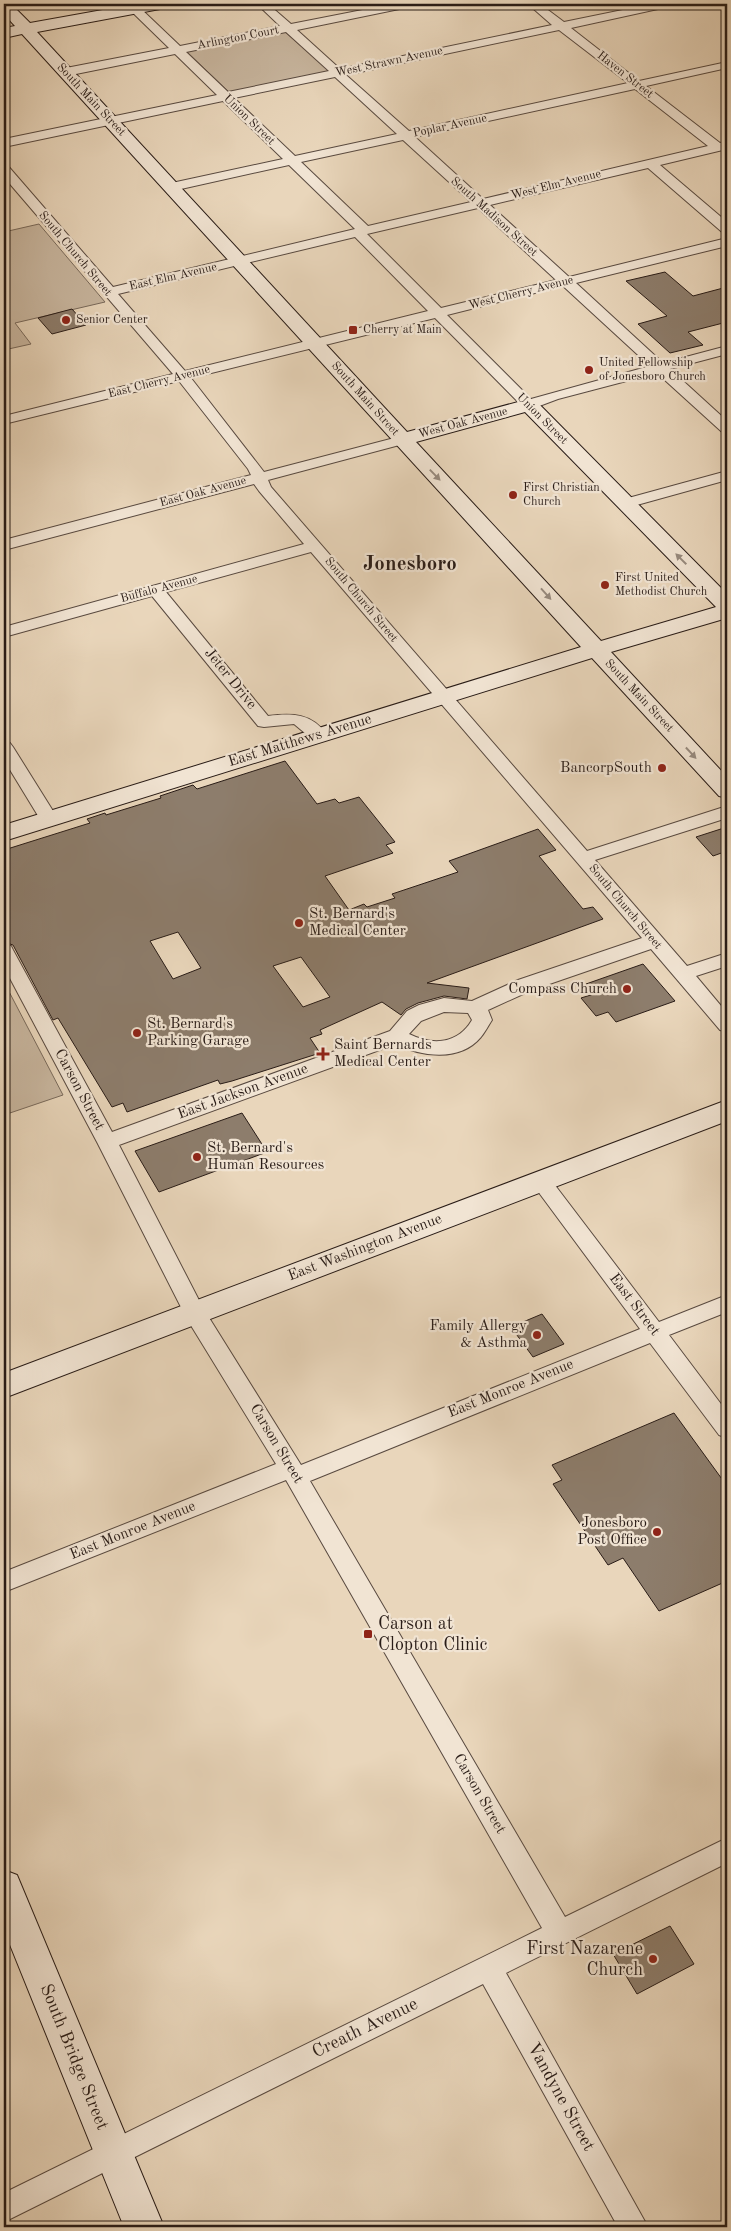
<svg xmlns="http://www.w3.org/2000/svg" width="731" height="2231" font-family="'Old Standard TT',serif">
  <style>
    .green { fill: #c8b69f; stroke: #78695b }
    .building { fill: #8d7d6c; stroke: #291c17; fill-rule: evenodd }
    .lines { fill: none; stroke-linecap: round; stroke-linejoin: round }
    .street-casing { stroke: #594a40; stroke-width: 2 }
    .secondary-casing { stroke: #291c17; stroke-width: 2 }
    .street { fill: #f1e4d3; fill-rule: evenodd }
    .secondary { fill: #f1e4d3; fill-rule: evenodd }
    .oneway { fill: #978a7e }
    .poi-dot { fill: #8f2418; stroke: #f1e4d3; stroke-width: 2 }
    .labels { text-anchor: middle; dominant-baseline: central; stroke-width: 4.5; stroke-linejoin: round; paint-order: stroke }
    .far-street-label { font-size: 12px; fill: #291c17; stroke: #f1e4d3 }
    .far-poi-label { font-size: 12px; fill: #291c17; stroke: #f1e4d3; text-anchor: start }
    .street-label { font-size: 15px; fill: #291c17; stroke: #f1e4d3 }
    .poi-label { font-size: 15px; fill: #291c17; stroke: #f1e4d3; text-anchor: end }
    .near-poi-label { font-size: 18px; fill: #291c17; stroke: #f1e4d3; text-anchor: start }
    .near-street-label { font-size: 18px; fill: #291c17; stroke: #f1e4d3 }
    .far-town-label { font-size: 21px; font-weight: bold; fill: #291c17; stroke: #f1e4d3 }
  </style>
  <rect width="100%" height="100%" fill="#e9d6bb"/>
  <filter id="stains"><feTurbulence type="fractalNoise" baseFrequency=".004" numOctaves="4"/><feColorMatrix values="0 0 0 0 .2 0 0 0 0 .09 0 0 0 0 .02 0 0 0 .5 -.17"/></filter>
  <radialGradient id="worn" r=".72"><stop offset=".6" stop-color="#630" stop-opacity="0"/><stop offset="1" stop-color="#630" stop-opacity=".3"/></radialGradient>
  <path class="green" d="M285 32 331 72 230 93 186 51Z
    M39 224 105 302 15 323 31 344 4 350V232Z
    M4 982 63 1095 4 1115Z"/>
  <path class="building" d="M665 272 693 296 727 287V322L688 332 703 345 670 353 638 324 667 316 626 281Z
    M72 309 86 325 52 334 38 318Z
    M285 761 317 804 335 799 339 803 359 797 395 842 386 845 393 853 325 876 349 910 364 904 367 907 395 898 392 894 458 872 449 861 538 829 556 850 539 856 583 909 593 907 603 919 427 983 469 988 467 999 444 996 418 1003 406 1009 401 1015 382 1002 320 1030 322 1034 310 1038 320 1053 232 1081 220 1084 218 1080 127 1112 123 1103 112 1107 58 1018 53 1020 13 945 7 943 4 938V850L90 823 87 819 105 813 106 815 161 798 160 796 193 785 197 789ZM178 932 201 968 173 979 150 941ZM301 957 330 997 303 1007 273 966Z
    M727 827V851L713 856 696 837Z
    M643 964 675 1001 616 1022 608 1012 596 1016 581 998 594 994 586 984Z
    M242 1113 267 1152 159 1192 135 1151Z
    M542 1314 564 1344 533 1357 511 1327Z
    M674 1413 727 1486V1581L659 1611 623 1558 608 1565 553 1484 562 1480 552 1465Z
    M670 1926 694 1964 637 1994 613 1954Z"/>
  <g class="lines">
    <g class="street-casing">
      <path id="street" d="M257 4H268L291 24 393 4H414L409 7 297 30 340 69 552 25 528 4H540L564 22 652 4H672L667 7 571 28 639 81 727 62V68L646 86 720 143 727 141V149L660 165 727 222V233L722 232 648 168 490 205 569 277 727 238V246L576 283 663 363 727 346V354L670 369 727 421V433L722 432 657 373 558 399 534 408H524L435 318 191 378 264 472 402 436 407 437 409 440 407 443 268 480 271 487 587 851 727 806V818L595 860 687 966 727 953V966L696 976 727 1013V1032L720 1030 651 949 532 990 488 1010 492 1020C488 1026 485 1032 481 1037 460 1062 422 1057 396 1044L119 1145 203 1308 301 1465 640 1329 534 1186 531 1181 534 1176 541 1173 548 1176 659 1322 727 1295V1312L669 1335 727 1412V1438L719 1435 650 1343 310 1481 565 1917 727 1838V1863L506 1973 648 2227H618L483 1984 4 2222V2193L542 1928 286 1480 4 1592V1572L276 1464 187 1319 97 1142 4 967V944L11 946 13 950 112 1132 390 1031 407 1011 419 1005 444 998 472 1001 518 980 642 938 311 552 166 592 268 716C292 713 312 713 327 735L324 739H312L294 724 264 727 258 726 152 596 4 637V627L304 544 259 491 254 484 4 550V540L251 475 248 469 179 381 4 424V416L173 374 4 177V165L8 166 113 287 355 229 289 165 172 191 167 190 166 187 167 184 283 159 223 101 4 147V139L217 95 175 54 66 76 60 72 66 68 169 48 131 11 129 9 131 7H139L180 46 280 26ZM559 30 628 83 409 131 346 75ZM286 32 329 71 228 92 186 52ZM335 77 397 134 295 156 234 98ZM635 89 708 146 483 199 415 137ZM403 140 471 202 368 226 301 162ZM478 208 556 280 441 308 367 234ZM355 237 428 311 185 371 118 294ZM563 286 650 366 531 399 447 315ZM444 1012 468 1013 472 1020C458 1044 433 1046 409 1034L421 1021Z
        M727 471V480L626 508 621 506 618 503 621 500Z
        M4 742 10 743 13 747 58 819 55 823 49 825 43 823 40 819 4 760Z"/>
    </g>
    <g class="secondary-casing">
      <path id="secondary" d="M4 4H11L30 23 136 4H168L165 7 160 9 37 32 407 432 529 399 536 401 727 594V618L611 652 727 777V798L719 796 592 658 4 841V825L581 647 22 34 4 38V28L15 26 4 14ZM525 412 716 607 601 641 416 442Z
        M727 1100V1121L4 1398V1373Z
        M4 1870 17 1875 164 2227H124L4 1930Z"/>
    </g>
    <use href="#street" class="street"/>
    <use href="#secondary" class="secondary"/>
  </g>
  <defs><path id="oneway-solid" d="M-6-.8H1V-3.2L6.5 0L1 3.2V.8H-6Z" transform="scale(1.25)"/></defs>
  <g class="oneway">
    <use href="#oneway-solid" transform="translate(435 475) rotate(46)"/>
    <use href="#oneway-solid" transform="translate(681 559) rotate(-135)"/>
    <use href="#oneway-solid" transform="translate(546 594) rotate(48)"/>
    <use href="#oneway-solid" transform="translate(691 753) rotate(47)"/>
  </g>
  <g class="poi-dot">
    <circle cx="66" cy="320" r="5"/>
    <rect x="348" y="325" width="10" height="10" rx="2.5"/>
    <circle cx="589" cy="370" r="5"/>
    <circle cx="513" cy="495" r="5"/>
    <circle cx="605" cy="585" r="5"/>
    <circle cx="662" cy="768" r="5"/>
    <circle cx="299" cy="923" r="5"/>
    <circle cx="627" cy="989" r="5"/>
    <circle cx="137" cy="1033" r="5"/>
    <path d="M320.5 1046.5h5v5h5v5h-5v5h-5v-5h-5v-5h5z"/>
    <circle cx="197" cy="1157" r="5"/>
    <circle cx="537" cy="1335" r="5"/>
    <circle cx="657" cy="1532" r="5"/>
    <rect x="363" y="1629" width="10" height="10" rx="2.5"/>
    <circle cx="653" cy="1959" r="5"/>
  </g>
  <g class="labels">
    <g class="far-street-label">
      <text transform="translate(238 38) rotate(-11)">Arlington Court</text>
      <text transform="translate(389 62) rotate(-12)">West Strawn Avenue</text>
      <text transform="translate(625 75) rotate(38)">Haven Street</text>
      <text transform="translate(91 100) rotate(47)">South Main Street</text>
      <text transform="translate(249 120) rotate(44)">Union Street</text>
      <text transform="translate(450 126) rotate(-12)">Poplar Avenue</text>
      <text transform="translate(556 185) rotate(-14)">West Elm Avenue</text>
      <text transform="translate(494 217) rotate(42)">South Madison Street</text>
      <text transform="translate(75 254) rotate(50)">South Church Street</text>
      <text transform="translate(173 277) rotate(-13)">East Elm Avenue</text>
      <text transform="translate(521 293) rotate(-14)">West Cherry Avenue</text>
      <text transform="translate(159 382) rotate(-14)">East Cherry Avenue</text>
      <text transform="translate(365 399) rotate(48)">South Main Street</text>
      <text transform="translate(542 419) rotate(45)">Union Street</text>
      <text transform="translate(463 423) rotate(-15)">West Oak Avenue</text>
      <text transform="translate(203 492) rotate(-15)">East Oak Avenue</text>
      <text transform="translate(159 589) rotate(-15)">Buffalo Avenue</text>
      <text transform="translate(361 600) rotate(50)">South Church Street</text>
      <text transform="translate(639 696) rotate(47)">South Main Street</text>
      <text transform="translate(625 907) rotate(50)">South Church Street</text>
    </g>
    <g class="far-poi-label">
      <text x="76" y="320">Senior Center</text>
      <text x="363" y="330">Cherry at Main</text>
      <text x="599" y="363">United Fellowship<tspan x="599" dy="14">of Jonesboro Church</tspan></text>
      <text x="523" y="488">First Christian<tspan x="523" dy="14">Church</tspan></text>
      <text x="615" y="578">First United<tspan x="615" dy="14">Methodist Church</tspan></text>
    </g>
    <g class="street-label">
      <text transform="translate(230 679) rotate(51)">Jeter Drive</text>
      <text transform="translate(300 741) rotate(-17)">East Matthews Avenue</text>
      <text transform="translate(79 1090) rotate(62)">Carson Street</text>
      <text transform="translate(243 1092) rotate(-20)">East Jackson Avenue</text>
      <text transform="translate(365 1248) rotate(-21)">East Washington Avenue</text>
      <text transform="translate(634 1305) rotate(53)">East Street</text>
      <text transform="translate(511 1389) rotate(-22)">East Monroe Avenue</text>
      <text transform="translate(276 1444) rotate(59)">Carson Street</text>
      <text transform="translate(133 1531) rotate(-22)">East Monroe Avenue</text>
      <text transform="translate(479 1794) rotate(60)">Carson Street</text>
    </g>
    <g class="poi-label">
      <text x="652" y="768">BancorpSouth</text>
      <text x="309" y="914" text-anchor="start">St. Bernard's<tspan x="309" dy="17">Medical Center</tspan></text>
      <text x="617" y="989">Compass Church</text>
      <text x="147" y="1024" text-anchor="start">St. Bernard's<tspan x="147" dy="17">Parking Garage</tspan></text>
      <text x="334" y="1045" text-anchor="start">Saint Bernards<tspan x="334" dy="17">Medical Center</tspan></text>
      <text x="207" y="1148" text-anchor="start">St. Bernard's<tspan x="207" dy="17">Human Resources</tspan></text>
      <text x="527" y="1326">Family Allergy<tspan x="527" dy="17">&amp; Asthma</tspan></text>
      <text x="647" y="1523">Jonesboro<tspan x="647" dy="17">Post Office</tspan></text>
    </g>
    <g class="near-poi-label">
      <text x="378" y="1624">Carson at<tspan x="378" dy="21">Clopton Clinic</tspan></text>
      <text x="643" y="1949" text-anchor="end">First Nazarene<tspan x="643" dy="21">Church</tspan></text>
    </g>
    <g class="near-street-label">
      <text transform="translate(365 2028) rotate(-26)">Creath Avenue</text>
      <text transform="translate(74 2057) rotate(68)">South Bridge Street</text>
      <text transform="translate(561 2097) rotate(61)">Vandyne Street</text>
    </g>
    <g class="far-town-label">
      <text x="410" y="564">Jonesboro</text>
    </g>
  </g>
  <rect width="731" height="2231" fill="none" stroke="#e9d6bb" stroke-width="20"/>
  <rect x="5" y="5" width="721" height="2221" fill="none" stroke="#291c17" stroke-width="2.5"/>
  <rect x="10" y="10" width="711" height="2211" fill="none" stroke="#291c17"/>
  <rect width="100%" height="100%" filter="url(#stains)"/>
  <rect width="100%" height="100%" fill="url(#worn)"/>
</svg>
